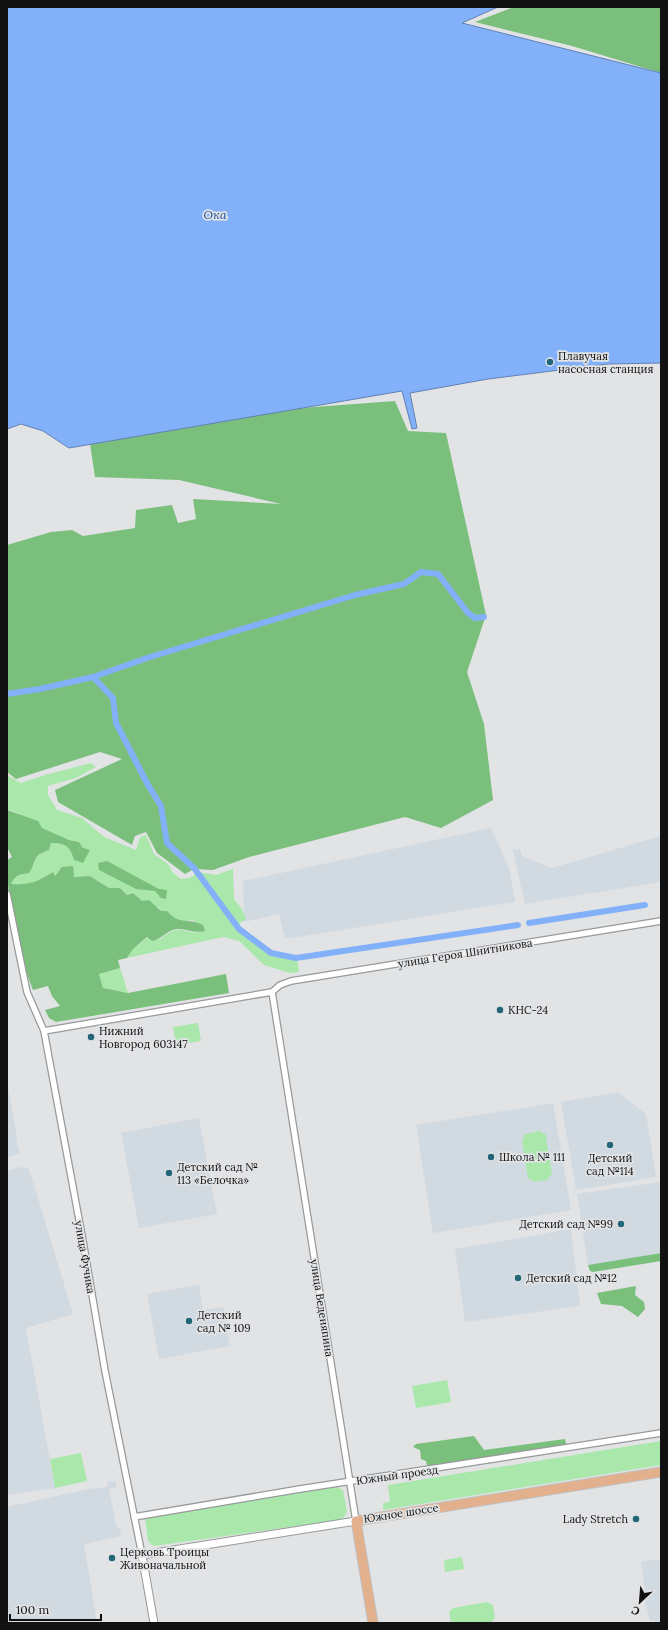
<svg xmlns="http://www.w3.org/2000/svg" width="668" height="1630" font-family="Lora,serif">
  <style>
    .built { fill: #d1d9e1 }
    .green { fill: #a9e8aa }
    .forest { fill: #7bbf7d }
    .water { fill: #83b1f9; stroke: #6181b4 }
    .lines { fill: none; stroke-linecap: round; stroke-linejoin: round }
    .canal { stroke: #83b1f9; stroke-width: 6 }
    .minor-casing { stroke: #97999b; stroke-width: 8 }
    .tertiary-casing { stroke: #97999b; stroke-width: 9 }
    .primary-casing { stroke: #c1c1c1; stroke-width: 11 }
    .minor { stroke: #fff; stroke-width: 5.5 }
    .tertiary { stroke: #fff; stroke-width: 7 }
    .primary { stroke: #e3b08e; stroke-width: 9 }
    .poi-dot { fill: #246679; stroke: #e1e3e5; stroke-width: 1.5 }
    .labels { text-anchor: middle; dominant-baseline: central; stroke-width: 3.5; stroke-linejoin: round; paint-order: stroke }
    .poi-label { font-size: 11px; fill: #111112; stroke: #e1e3e5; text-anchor: start }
    .street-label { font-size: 11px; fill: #111112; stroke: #e1e3e5 }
    .water-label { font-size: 12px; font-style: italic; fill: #0f4899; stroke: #e1e3e5 }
  </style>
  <rect width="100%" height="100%" fill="#e1e3e5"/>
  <path class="built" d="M491 828 509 868 515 902 285 939 279 914 244 922 243 881Z
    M661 836V882L525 904 513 850 520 849 522 856 552 868Z
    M7 1081 16 1131 17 1146 20 1153 7 1158Z
    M618 1092 646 1114 656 1177 576 1190 561 1102Z
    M553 1103 571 1210 433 1233 416 1125Z
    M199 1118 217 1214 139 1228 121 1133Z
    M21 1167 29 1169 73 1314 26 1328 55 1488 7 1495V1171Z
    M661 1182V1253L588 1265 577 1194Z
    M571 1229 580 1306 465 1322 455 1249Z
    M199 1285 203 1310 223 1307 230 1346 159 1359 147 1294Z
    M115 1481 117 1487 109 1489 116 1525 120 1529 121 1536 84 1544 97 1623H7V1507L89 1489 108 1487 107 1482Z
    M661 1559V1623H654V1620L650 1621 646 1606 643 1591H645L641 1562Z"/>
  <path class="green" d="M91 763 96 767 76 778 48 786V795L57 810 82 818 104 837 136 850 140 837 146 835 154 854 168 864 173 873 181 879 190 878 198 872 216 875 233 869 234 899 242 909 246 919 234 927C254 946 269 956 297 957L299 972 290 973 264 965 239 941 223 937 127 958 133 949 148 937 160 939C183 920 183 937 205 931L193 920C181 922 175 921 167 911H161L159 908 142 901 133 893 127 895 120 888H109L90 876 74 877 58 872 54 877 53 872C37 883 30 885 11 884L15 877 33 867C35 856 39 853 49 850L51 843C65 843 70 846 74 860L83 848 79 842C62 839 46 831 32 822 24 817 16 811 7 810V775L21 783 45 775Z
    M120 968 128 993 103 988 99 974Z
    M198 1023 201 1041 176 1045 173 1027Z
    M540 1131 546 1135V1138L552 1174 547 1180 534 1182 528 1178 522 1141 525 1134Z
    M447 1380 451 1402 416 1408 412 1386Z
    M661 1441V1465L383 1510V1503L390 1502 388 1485Z
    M81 1453 87 1481 55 1488 50 1459Z
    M337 1487 343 1490 347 1512 343 1518 339 1520 161 1545 153 1546 148 1541 145 1517Z
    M462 1557 464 1569 445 1572 444 1560Z
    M487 1602 493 1605 495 1618 491 1623H451L449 1612 453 1608Z"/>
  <path class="forest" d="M514 7H661V73L572 46 475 22Z
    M395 401 408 431 446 433 486 615 467 672 484 724 493 800 441 828 405 817 249 857 213 870 194 869 185 874 157 853 146 832 135 836 132 845 58 802 55 790 122 759 100 752 16 779 7 772V545L51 532 72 530 83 536 135 528 136 510 172 505 178 523 196 519 193 499 281 504 179 480 95 477 87 424Z
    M7 810 38 821 42 828 69 840 79 842 83 848 90 850 83 863 74 860C70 846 65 843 51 843L49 850C31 856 38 860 29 873 20 874 15 875 11 884 30 885 37 882 53 872L55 876 62 867 73 866 74 877 90 876 109 888H120L127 895 133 893 142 901 149 900 161 911H167C180 926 187 917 203 925L205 931C194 934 187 928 177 929 169 929 162 939 152 941L147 937 133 949 127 958 118 960 120 968 99 974 103 988 128 993 226 974 229 993 56 1022 49 1018 45 1010 60 1006 52 996 48 986 33 990C18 951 7 903 7 860L12 857 7 847Z
    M107 861 159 889 167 890 166 899 161 898 155 891 136 889 99 870 98 863Z
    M661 1253V1261L593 1272 590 1271 588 1265Z
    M636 1286 635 1295 644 1302 645 1309 638 1317 622 1306 601 1304 597 1293Z
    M474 1436 484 1450 565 1439 567 1448 428 1469 426 1461 421 1459 420 1450 413 1447 416 1444Z"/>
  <path class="water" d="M7 7H498L462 23 661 73V363L608 364 488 379 410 393 417 428 412 429 402 391 69 448 43 431 21 424 7 429Z"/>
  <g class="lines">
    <path class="canal" d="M93 677 147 658 355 595 404 584 421 572 438 574 468 613 475 618 484 617
      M7 694 40 689 93 677 113 698 116 723 148 785 161 806 167 843 194 868 239 929 271 953 296 958 518 925
      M529 923 645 905"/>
    <g class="minor-casing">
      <path id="minor" d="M7 894 27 992 44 1031 83 1241 105 1371 142 1555
        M272 992 356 1521
        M272 992 280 985 291 981 661 921
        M44 1031 272 992
        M134 1517 300 1489 661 1433"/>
    </g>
    <g class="tertiary-casing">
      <path id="tertiary" d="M154 1623 142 1555 356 1521"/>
    </g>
    <g class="primary-casing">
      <path id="primary" d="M373 1623 356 1521 661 1472"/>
    </g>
    <use href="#minor" class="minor"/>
    <use href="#tertiary" class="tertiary"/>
    <use href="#primary" class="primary"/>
  </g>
  <g class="poi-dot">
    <circle cx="550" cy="362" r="4"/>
    <circle cx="500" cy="1010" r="4"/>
    <circle cx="91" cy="1037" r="4"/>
    <circle cx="610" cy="1145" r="4"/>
    <circle cx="491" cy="1157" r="4"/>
    <circle cx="169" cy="1173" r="4"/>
    <circle cx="621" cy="1224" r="4"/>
    <circle cx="518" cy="1278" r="4"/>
    <circle cx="189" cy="1321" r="4"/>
    <circle cx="636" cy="1519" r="4"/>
    <circle cx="112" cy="1558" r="4"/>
  </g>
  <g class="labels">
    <g class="poi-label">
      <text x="558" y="356">Плавучая<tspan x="558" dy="13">насосная станция</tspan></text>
      <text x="508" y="1010">КНС-24</text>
      <text x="99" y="1031">Нижний<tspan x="99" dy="13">Новгород 603147</tspan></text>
      <text x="499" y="1157">Школа № 111</text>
      <text x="610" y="1158" text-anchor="middle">Детский<tspan x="610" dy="13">сад №114</tspan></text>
      <text x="177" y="1167">Детский сад №<tspan x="177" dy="13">113 «Белочка»</tspan></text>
      <text x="613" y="1224" text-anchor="end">Детский сад №99</text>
      <text x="526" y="1278">Детский сад №12</text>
      <text x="197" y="1315">Детский<tspan x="197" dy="13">сад № 109</tspan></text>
      <text x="628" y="1519" text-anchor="end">Lady Stretch</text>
      <text x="120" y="1552">Церковь Троицы<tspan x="120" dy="13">Живоначальной</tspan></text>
    </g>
    <g class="street-label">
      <text transform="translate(465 953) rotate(-9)">улица Героя Шнитникова</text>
      <text transform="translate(85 1257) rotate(80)">улица Фучика</text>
      <text transform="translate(322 1308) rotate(81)">улица Веденяпина</text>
      <text transform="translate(397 1475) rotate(-8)">Южный проезд</text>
      <text transform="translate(401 1513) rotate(-9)">Южное шоссе</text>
    </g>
    <g class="water-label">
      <text x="215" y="214">Ока</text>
    </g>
  </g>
  <rect width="668" height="1630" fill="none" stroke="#111112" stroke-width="16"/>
  <g transform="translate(640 1602) rotate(206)" stroke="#e1e3e5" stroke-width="3" paint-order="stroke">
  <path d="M0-3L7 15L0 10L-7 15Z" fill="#111112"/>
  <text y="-6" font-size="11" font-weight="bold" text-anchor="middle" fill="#111112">С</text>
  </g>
  <path d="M10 1614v6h91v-6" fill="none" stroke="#111112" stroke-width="2"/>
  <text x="16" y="1614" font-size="12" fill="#111112" stroke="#e1e3e5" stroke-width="3" paint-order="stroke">100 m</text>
</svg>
